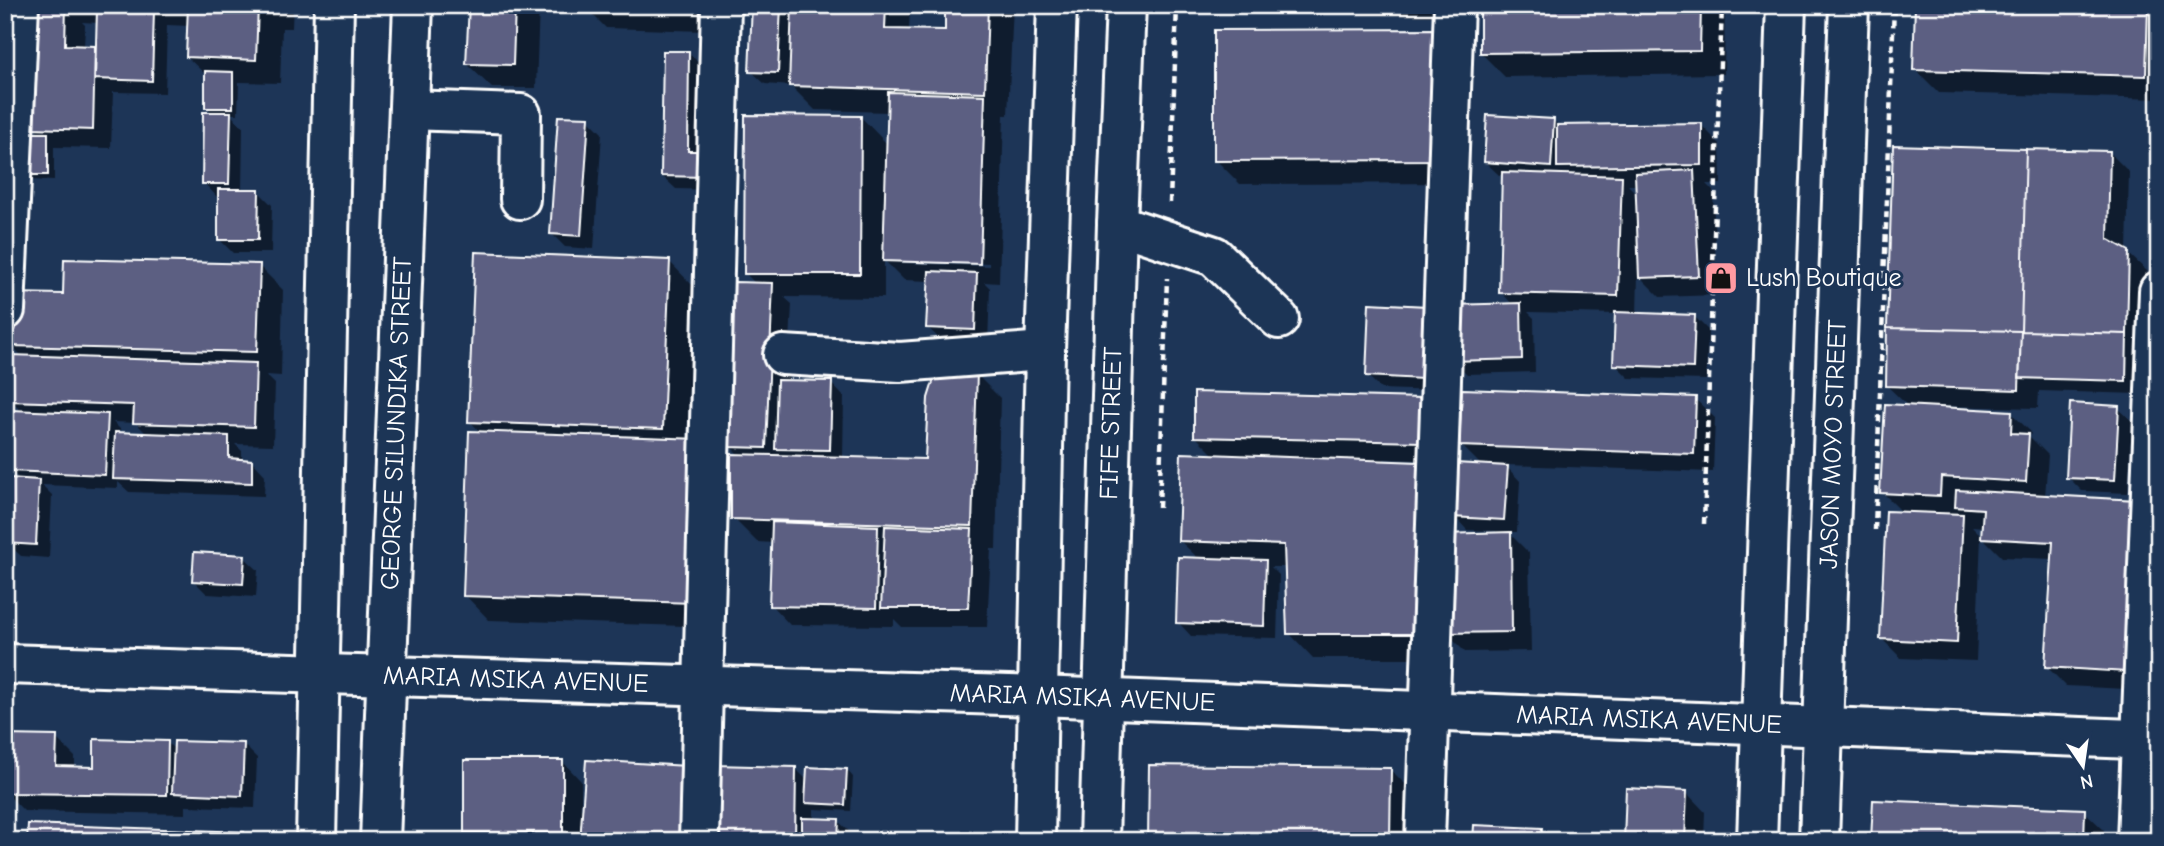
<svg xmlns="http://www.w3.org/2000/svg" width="2164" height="846" font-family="'Comic Neue',sans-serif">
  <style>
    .shadow { fill: #0007; fill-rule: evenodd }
    .building { fill: #5b5e82; stroke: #fff; stroke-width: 2 }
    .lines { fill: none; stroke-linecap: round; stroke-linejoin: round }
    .minor-casing { stroke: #fff; stroke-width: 44 }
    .path { stroke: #fff; stroke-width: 4.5; stroke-dasharray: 7 5; stroke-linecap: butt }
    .minor { stroke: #1d3557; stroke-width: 38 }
    .labels { text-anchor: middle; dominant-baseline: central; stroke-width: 6; stroke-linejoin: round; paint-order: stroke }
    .poi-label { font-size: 26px; fill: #fff; stroke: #1d3557; text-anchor: start }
    .street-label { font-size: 26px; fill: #fff; stroke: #1d3557 }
  </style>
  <rect width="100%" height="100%" fill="#1d3557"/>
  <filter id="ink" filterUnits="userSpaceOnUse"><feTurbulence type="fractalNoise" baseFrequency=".0143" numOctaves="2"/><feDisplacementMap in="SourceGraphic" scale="14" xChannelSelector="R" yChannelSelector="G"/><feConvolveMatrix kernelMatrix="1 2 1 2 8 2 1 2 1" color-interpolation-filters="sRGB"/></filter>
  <g filter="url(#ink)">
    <path class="shadow" d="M37 5H293L292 28H282L280 83 239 82 238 114H230L243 127 242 191H258L272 205 271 253H233L219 239 220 197H217L204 183 213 114 207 107V76L187 57 189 26 167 25 165 93 113 92 111 148 54 147V181L28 180 42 135 34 127ZM82 22 98 23 97 52 94 48H84L85 25Z
      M471 5H539L536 88H492L467 64Z
      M583 5H738L737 32 606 28Z
      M754 5H785L793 13V5H1013L1008 115H1004L999 283 984 282 990 288 988 343 942 341 928 328 930 281 904 280 884 260V298L784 297 792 304 788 382 831 383 844 397 843 459 927 461 976 374 1000 398 996 549H991L987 627H902L894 619V626L790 625 771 605 773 543 757 542 733 518 740 456 731 447 757 285 745 273 861 117 888 145 889 112 815 110 791 86 765 84 751 71ZM910 6 947 7V32L909 31ZM902 260 989 263V266L902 263Z
      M1235 5H1471L1470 17 1240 11Z
      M1482 5H1725L1724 74 1505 77 1481 53Z
      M1917 5H2159V99L1939 93 1915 69Z
      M1442 31 1466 183 1240 184 1216 160Z
      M689 53 702 66 716 190 676 189 662 176Z
      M588 119 602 133 594 249 565 247 551 233Z
      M1553 120 1560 127 1701 125 1720 144 1721 184H1706L1713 191 1717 295 1660 297 1638 275 1637 315 1695 317 1708 330 1706 380 1629 378 1615 364 1617 314 1528 312 1534 318 1535 372 1467 374 1453 360 1513 305 1501 292 1504 175H1499L1485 162ZM1628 185H1638V195Z
      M2110 153 2129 172 2127 252 2148 272 2146 353 2139 394 2039 391 2038 408 1935 406 1934 409 2011 413 2031 432 2030 437 2048 455 2045 497 2146 690 2066 686 2047 667 2053 559 2002 557 1981 536 1976 661 1901 658 1882 639 1903 513 1882 492 1909 407 1887 386ZM1972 526 1984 527 1983 537Z
      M669 261 693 286 687 440 717 627 489 620 465 595 482 434 470 421Z
      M259 266 283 290 281 376 266 375 275 384 273 445 235 444 242 451V461H252L265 475 264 496 129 492 118 482V488L42 485 52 495 49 558 21 556 7 543 21 481 11 471 23 413 11 400 23 357 11 345 65 296ZM113 422 136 423 148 435 120 434V429Z
      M1426 307 1436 391 1381 389 1367 375Z
      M1422 399 1441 461 1384 459V463L1442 535 1496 534V531L1467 530 1454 516 1482 466 1461 445 1695 399 1715 418 1713 472 1505 465 1520 481 1517 532H1508L1529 553 1531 651 1465 652 1446 633 1439 658H1313L1289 633 1287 567H1271L1279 575 1277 638 1191 636 1178 622 1199 559 1179 540 1215 456 1195 436Z
      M2118 408 2132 421 2128 493 2082 491 2068 477Z
      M244 557 258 570 256 597 207 594 194 581Z
      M56 738 75 757V768L95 769 168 743 176 751 244 745 257 758 255 808 186 806V814L24 811 5 792Z
      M562 761 581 781V808L702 841H474L465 832Z
      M796 769 808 781 847 770 853 777 851 811 814 809V820L838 821 852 834V841H714Z
      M1391 770 1415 794 1414 841H1150Z
      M1686 792 1705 812 1704 841H1626Z
      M2084 811 2104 830 2103 841H1873Z
      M2148 818H2159V841H2148Z
      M1541 830 1552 841H1475Z"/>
    <path class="building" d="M36 5H66L65 45 95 46 93 130 32 128Z
      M188 5H258L256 60 186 57Z
      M469 5H515L513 65 466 64Z
      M594 5H714V8Z
      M752 5H781L778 73 749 72Z
      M792 5H886L885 29 945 30V5H988L985 92 789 86Z
      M1480 5H1701L1700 51 1480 53Z
      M1915 5H2148L2146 76 1913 70Z
      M97 9 154 10 152 81 95 79Z
      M1443 29V160L1214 161V30Z
      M663 51H689L688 151H704V177L661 176Z
      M205 71 233 72V108H205Z
      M888 92 985 95 980 264 883 261Z
      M203 112H231L229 184H202Z
      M745 115 861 116 860 274H744Z
      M1487 115 1554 119 1551 167 1484 162Z
      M558 116 589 117 581 236 550 234Z
      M1702 123V165L1557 167V125Z
      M21 133H48V175H20Z
      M1893 145 2026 149 2021 331 1887 328Z
      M2026 149 2110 151 2108 239 2129 251 2127 334 2021 331Z
      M1694 170 1699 276 1639 278 1635 173Z
      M1502 172 1622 176 1618 296 1499 293Z
      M218 189H259L258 240H218Z
      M475 252 670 260 663 429 468 422Z
      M64 259 260 264 257 352 10 346 11 293 63 294Z
      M929 271 977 273 975 330 926 328Z
      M734 282 773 283 766 448 729 447Z
      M1369 303 1427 306 1423 379 1366 376Z
      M1521 303 1522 359 1452 361 1450 305Z
      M1615 312 1695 315 1693 368 1613 365Z
      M1887 328 2021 331 2019 390 1886 386Z
      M2021 331 2127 334 2126 381 2019 378Z
      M11 355 256 363 254 427 133 423 134 405 9 401Z
      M954 372H977L972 526 731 519V454L925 459 928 398 934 379Z
      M777 380 832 381 830 450 775 449Z
      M1462 389 1696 397 1694 454 1459 446Z
      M1194 392 1423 398 1422 442 1194 437Z
      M2070 403 2119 406 2115 480 2066 478Z
      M1885 404 2012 411 2011 433 2029 434 2026 482 1941 477 1940 496 1880 493Z
      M11 410 108 414 105 475 9 471Z
      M469 431 700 439 694 603 463 596Z
      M115 432 229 436V458L252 460V483L113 479Z
      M1181 453 1420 462 1415 634H1287L1284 545 1178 541Z
      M1455 463 1508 466 1504 520 1452 517Z
      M9 478 39 480 36 545 6 543Z
      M1956 490 2137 500 2127 672 2045 667 2053 542 1981 538 1983 509 1955 507Z
      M1886 511 1963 514 1957 643 1880 639Z
      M772 522 878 526 876 608 769 606Z
      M885 526 972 529 968 608H881Z
      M1511 532 1512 632 1444 633 1441 534Z
      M194 552 245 555 243 584 192 581Z
      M1178 557 1266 560 1264 626 1176 623Z
      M5 735 57 736 56 766 94 767V739L168 741 167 795 5 793Z
      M174 741 244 743 242 796 172 793Z
      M464 760H563V833H464Z
      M586 760 687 766 683 841H580Z
      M714 765 796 767 795 841H713Z
      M1149 765 1391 768 1390 841H1148Z
      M807 767 847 769 845 805 805 803Z
      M1626 788 1687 791 1685 841H1624Z
      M1873 800 2085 809 2084 841H1871Z
      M802 818 839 819 838 841H802Z
      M28 824 244 832V841H27Z
      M1474 825 1542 828 1541 841H1473Z"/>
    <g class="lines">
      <g class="minor-casing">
        <g id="minor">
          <path d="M410 110 521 114 520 199"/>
          <path d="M1117 224 1214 256 1279 319"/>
          <path d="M5 310 19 5"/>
          <path d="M783 355 900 362 1045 351"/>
          <path id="s1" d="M5 664 1038 696 2159 740"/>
          <path d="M316 841 334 5"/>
          <path id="s2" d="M380 841 413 5"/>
          <path d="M699 841 721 5"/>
          <path d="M1035 841 1045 351 1057 5"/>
          <path id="s3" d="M1099 841 1117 224 1126 5"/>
          <path d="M1425 841 1454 5"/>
          <path d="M1757 841 1786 5"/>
          <path id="s4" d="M1819 841 1849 5"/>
          <path d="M2137 841 2159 291"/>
        </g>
      </g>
      <path class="path" d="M1170 203 1177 5
        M1159 508 1167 278
        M1704 524 1722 5
        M1875 530 1894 5"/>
      <use href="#minor" class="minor"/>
    </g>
  </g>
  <defs>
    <g id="shop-square" transform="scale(1.75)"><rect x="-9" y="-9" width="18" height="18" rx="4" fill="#ff9aa2" stroke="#1d3557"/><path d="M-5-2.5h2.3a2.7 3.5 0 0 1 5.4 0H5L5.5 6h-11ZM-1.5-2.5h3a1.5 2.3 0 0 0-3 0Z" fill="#111"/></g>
  </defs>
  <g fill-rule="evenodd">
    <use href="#shop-square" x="1721" y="278"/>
  </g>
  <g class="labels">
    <g class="poi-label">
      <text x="1746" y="278">Lush Boutique</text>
    </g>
    <g class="street-label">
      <text stroke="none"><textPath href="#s2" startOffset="418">GEORGE SILUNDIKA STREET</textPath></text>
      <text stroke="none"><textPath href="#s3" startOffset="418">FIFE STREET</textPath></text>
      <text stroke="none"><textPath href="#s4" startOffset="397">JASON MOYO STREET</textPath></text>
      <text stroke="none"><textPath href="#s1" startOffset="511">MARIA MSIKA AVENUE</textPath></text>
      <text stroke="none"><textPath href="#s1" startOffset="1078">MARIA MSIKA AVENUE</textPath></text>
      <text stroke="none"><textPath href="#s1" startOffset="1645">MARIA MSIKA AVENUE</textPath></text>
    </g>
  </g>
  <rect width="2164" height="846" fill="none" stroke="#1d3557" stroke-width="28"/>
  <rect x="14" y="14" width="2136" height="818" fill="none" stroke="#fff" stroke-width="2.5" filter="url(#ink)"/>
  <g transform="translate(2083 766) rotate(167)" stroke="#1d3557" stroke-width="5" paint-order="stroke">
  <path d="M0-5L12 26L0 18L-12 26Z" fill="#ffffff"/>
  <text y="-10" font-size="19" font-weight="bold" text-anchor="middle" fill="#ffffff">N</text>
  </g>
</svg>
